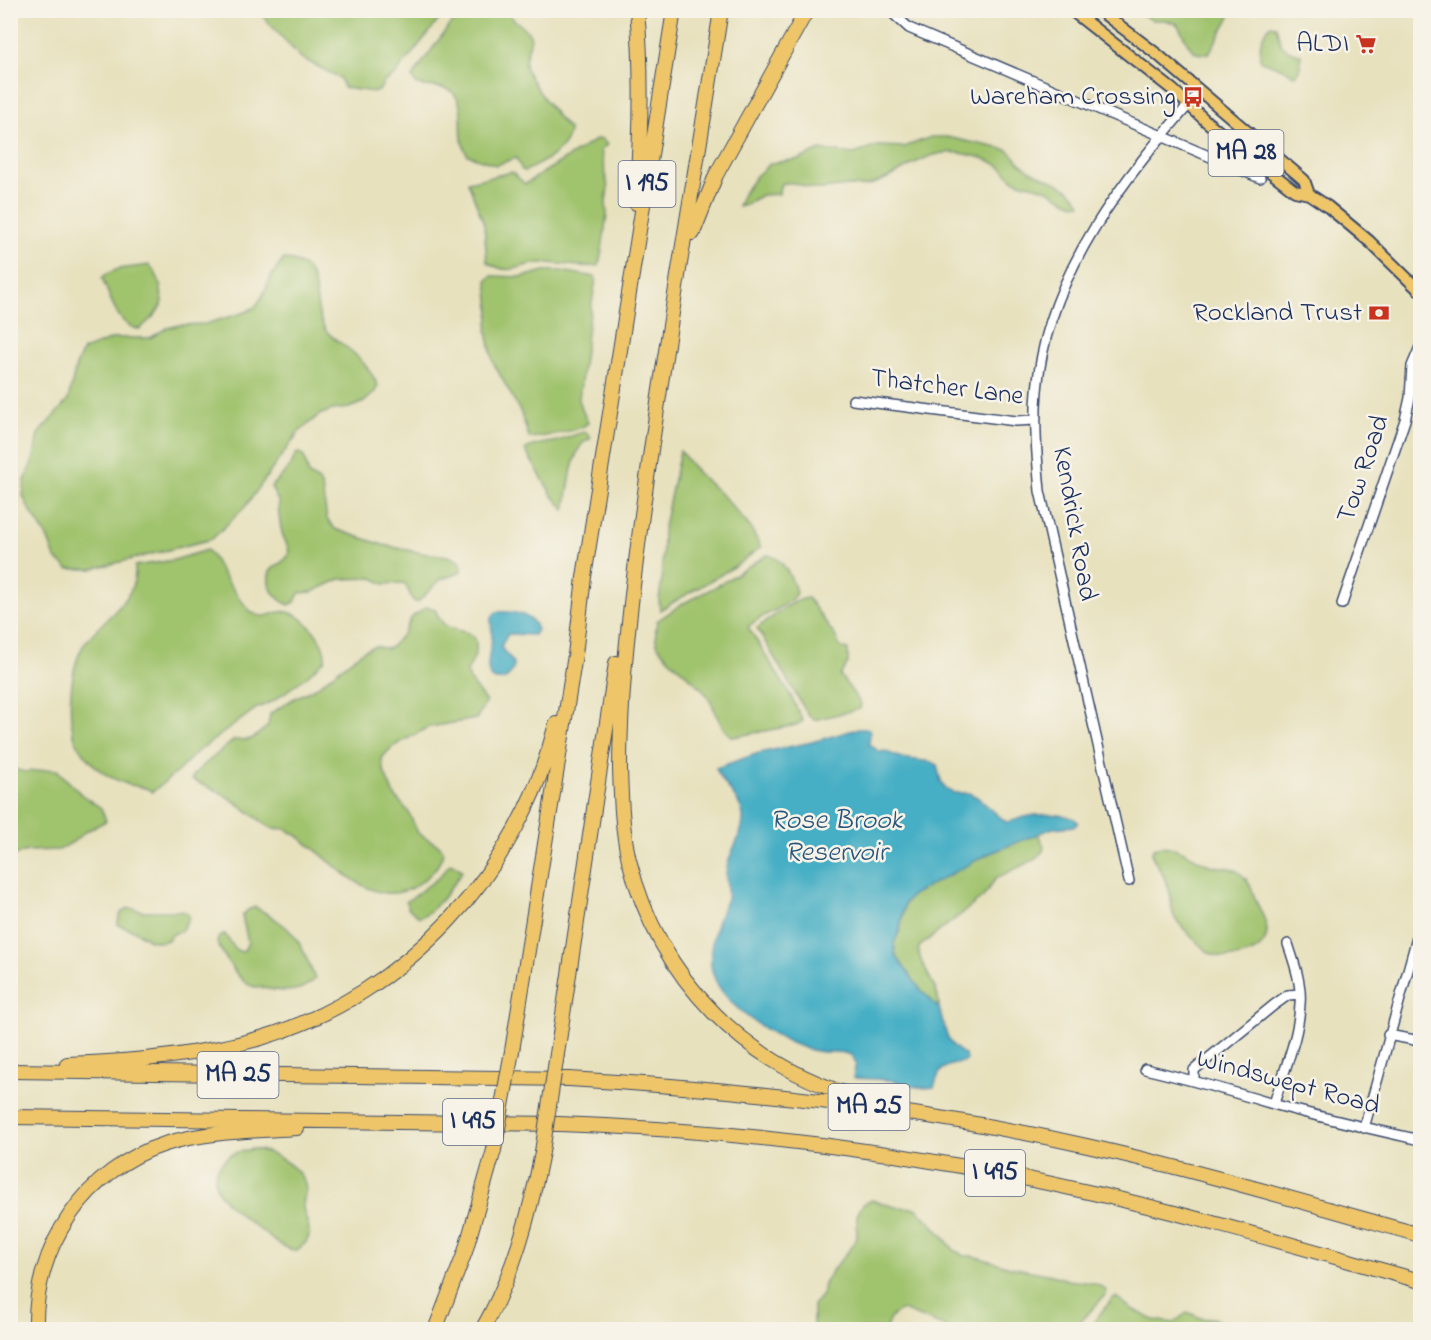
<svg xmlns="http://www.w3.org/2000/svg" width="1431" height="1340" font-family="'Indie Flower',sans-serif">
  <style>
    .green { fill: #a0c36d; stroke: #5e7966; stroke-width: 1.5 }
    .water { fill: #46afc5; stroke: #306f92; stroke-width: 1.5 }
    .lines { fill: none; stroke-linecap: round; stroke-linejoin: round }
    .minor-casing { stroke: #3a4a6c; stroke-width: 12 }
    .major-casing { stroke: #3a4a6c; stroke-width: 14 }
    .highway-casing { stroke: #3a4a6c; stroke-width: 16 }
    .minor { stroke: #fff; stroke-width: 9 }
    .major { stroke: #eec569; stroke-width: 10 }
    .highway { stroke: #eec569; stroke-width: 14 }
    .highway-bridge-casing { stroke: #3a4a6c; stroke-width: 16; stroke-linecap: butt }
    .highway-bridge { stroke: #eec569; stroke-width: 14 }
    .labels { text-anchor: middle; dominant-baseline: central; stroke-width: 5; stroke-linejoin: round; paint-order: stroke }
    .shield { fill: #f7f3e8; stroke: #5d6a87; stroke-width: 1.5 }
    .shield-label { font-size: 26px; font-weight: bold; fill: #1b2f5e }
    .poi-label { font-size: 27px; fill: #1b2f5e; stroke: #f7f3e8; text-anchor: end }
    .street-label { font-size: 27px; fill: #1b2f5e; stroke: #f7f3e8 }
    .water-label { font-size: 28px; font-style: italic; fill: #28557d; stroke: #f7f3e8 }
  </style>
  <rect width="100%" height="100%" fill="#f7f3e8"/>
  <filter id="ink" filterUnits="userSpaceOnUse"><feTurbulence type="fractalNoise" baseFrequency=".0167" numOctaves="2"/><feDisplacementMap in="SourceGraphic" scale="12" xChannelSelector="R" yChannelSelector="G"/><feConvolveMatrix kernelMatrix="1 2 1 2 8 2 1 2 1" color-interpolation-filters="sRGB"/></filter>
  <filter id="wash" filterUnits="userSpaceOnUse"><feTurbulence type="fractalNoise" baseFrequency=".008" numOctaves="4" result="noise"/><feDisplacementMap in="SourceGraphic" scale="24" xChannelSelector="R" yChannelSelector="G"/><feGaussianBlur stdDeviation="1.35" result="paint"/><feColorMatrix in="noise" values="0 0 0 0 0 0 0 0 0 0 0 0 0 0 0 0 0 1.4 0 .05"/><feComposite in="paint" operator="in"/></filter>
  <g filter="url(#wash)">
    <rect width="100%" height="100%" fill="#e7e1be"/>
    <path class="green" d="M258 11H446L395 75 384 82 379 91 374 92 344 88 340 78 301 58Z
      M466 11H508C512 23 526 25 531 37 530 46 525 55 525 64 525 75 560 122 569 129 569 150 542 163 525 171L522 170 516 158 496 165 468 155C454 138 470 106 451 91 443 86 427 87 417 85L412 77 448 27Z
      M1135 11 1233 10V11L1209 53C1189 59 1186 36 1177 24L1165 20H1152Z
      M1271 25 1276 26 1281 45 1290 51 1301 55 1300 67 1297 74 1293 75 1284 69 1261 61C1257 49 1262 33 1271 25Z
      M931 137H947L1008 150C1015 155 1018 162 1025 167 1043 180 1070 182 1081 204 1068 205 1059 195 1047 190 1038 185 1026 185 1016 181 1010 179 1008 173 1003 169 994 161 976 156 965 154 924 145 902 178 866 186 860 187 854 186 848 186 835 187 823 191 811 188 801 186 790 179 780 185L779 194 762 195 746 204 738 206 743 194 756 176 771 163 800 159 820 150 854 154 878 146 904 147Z
      M597 139H602L607 145 601 150 608 188 606 202 607 214 601 256 598 266C579 268 560 262 541 263 517 264 513 278 487 262L484 224 468 182 512 172 525 184Z
      M284 259C328 266 308 300 325 329 329 335 336 340 342 344 358 355 370 368 378 386L374 393 364 402 349 408 332 410 319 415 298 433 245 507 212 539 92 569H68L55 558 48 539 28 507 23 496 25 481 34 457 38 434 68 400 76 366 83 350 115 338H150L167 328 180 325 205 324 246 312 255 307 262 297 272 275Z
      M149 265C159 274 162 290 162 304L155 315 140 329C118 329 110 296 102 278 114 266 134 268 149 265Z
      M545 271H561L595 277 596 279 588 325 579 399 580 405 588 423C580 431 542 437 529 438L521 413 493 362 487 331 490 309 487 280 492 276 522 277Z
      M586 432 591 438C589 440 585 441 583 443 571 455 568 495 565 510L552 495 525 450C534 443 547 444 558 441 568 438 576 433 586 432Z
      M680 451 697 472 725 498 750 527 761 547 737 565 660 610 659 600 662 578 663 531Z
      M300 453 304 457 309 475 319 481 322 487 327 519 335 529 383 545 427 554 449 556 460 562 462 566 461 571 457 574 441 579 418 602H415L412 599 406 585 403 583 384 584 373 578 340 579 312 592 299 593 295 602 289 605C275 599 265 586 270 571 275 565 286 562 288 555 291 549 285 542 283 536 281 530 277 508 279 503L271 487 290 467 296 454Z
      M207 550C211 554 212 556 215 561 220 571 245 608 253 613 266 622 276 608 288 612 305 616 327 642 325 660L306 677 273 701 257 708 197 752 177 772 152 792C145 785 136 787 127 784 115 780 104 775 95 766 88 758 80 750 76 741 66 716 70 665 85 643 103 617 138 602 135 566L174 560Z
      M767 555C782 556 793 579 796 593 789 608 760 614 748 627L790 694 803 721 796 725 733 737C718 729 716 707 706 694 694 678 665 660 657 644 654 637 656 628 657 621L682 604 717 586Z
      M808 598 836 637 840 647 848 650V663L840 675 861 704 860 709 814 720 808 715 757 628C772 618 791 600 808 598Z
      M427 607 435 609C437 615 440 621 445 625 459 635 482 627 475 654 474 661 469 666 467 672L471 682 486 702 476 719 429 727 392 747 382 758 383 769 394 795 408 811 418 833 440 846 443 852C440 867 430 875 418 884 371 918 326 850 288 830 282 827 276 830 270 827 253 816 238 802 221 793 211 788 201 784 191 779L199 769 234 740H247L253 738 268 726 270 714 293 699 315 688 363 651 375 646 387 649 391 647 402 635 412 617Z
      M11 766C25 778 40 767 57 770L82 795 101 808 106 821 85 832 73 842 59 850 27 851 11 856Z
      M1038 834 1044 846 1043 851 1036 859 996 878 983 897 919 947C915 961 941 986 939 1008L920 989 896 956 894 943 900 930 905 904 912 895 957 870 988 854Z
      M1162 846C1181 847 1191 857 1207 864 1219 869 1231 865 1241 874 1250 881 1252 891 1256 901 1260 910 1267 921 1267 931 1266 956 1230 962 1212 954 1202 949 1183 928 1176 920 1170 912 1172 902 1170 893 1167 881 1159 867 1152 856V851L1154 848Z
      M451 863 462 870 461 873C452 886 434 914 419 917L408 908 406 902 438 878Z
      M255 907C296 930 298 936 315 979 300 994 283 992 263 988 257 987 250 987 246 983 237 977 221 952 217 942L219 937 225 934 235 949 241 952 244 951 248 942 242 916 248 910Z
      M130 908 143 911H182L188 914 189 918 181 931 173 934 168 940 161 942 150 940 135 931 118 925C118 916 121 910 130 908Z
      M253 1149C271 1151 293 1163 303 1179 309 1188 303 1198 303 1207 304 1216 310 1225 309 1234 309 1242 301 1247 295 1251 278 1246 268 1236 255 1226 238 1213 201 1189 220 1165 228 1153 239 1151 253 1149Z
      M872 1200 895 1207 916 1208 937 1229 954 1250 964 1256H974L1010 1267 1052 1275 1068 1280 1092 1283 1100 1286 1107 1291 1106 1294 1074 1329H950L903 1310C892 1314 889 1318 886 1329H813V1305L822 1295 824 1284 831 1272 854 1244 857 1234V1215L863 1204Z
      M1116 1297 1132 1309 1154 1320 1173 1323 1188 1312 1203 1319 1214 1318 1232 1329H1088L1112 1299Z"/>
    <path class="water" d="M496 612C511 611 533 613 537 630L534 635 508 634 501 646C504 655 513 657 514 667 511 673 509 679 502 680 479 684 491 649 492 637 492 631 491 625 491 618Z
      M857 729H869L870 734 869 744 880 752 884 751 902 758 932 762 937 766 941 781 946 789 954 793H969L977 797 1006 822C1013 821 1018 819 1025 817 1037 814 1070 812 1078 822L1075 826 1053 828 988 854 912 895 905 903 902 915 900 930 894 943 896 956 920 989 939 1008 947 1036 953 1046 965 1055 966 1061C945 1067 941 1064 934 1087 920 1090 908 1084 895 1081 882 1079 869 1079 855 1078L853 1077 856 1063 851 1055C838 1050 824 1054 811 1050 777 1041 715 1003 711 965 709 947 715 928 721 912 723 907 725 903 727 899 729 889 724 878 727 867 730 850 745 833 743 815 740 797 722 786 716 768L759 753 812 742Z"/>
  </g>
  <g filter="url(#ink)">
    <g class="lines">
      <g class="minor-casing">
        <path id="minor" d="M889 10 909 28 1260 178
          M853 400 1016 421 1035 420
          M1342 604 1405 420 1410 398 1412 366 1420 347
          M1129 881 1040 491C1037 457 1034 425 1037 391 1046 274 1125 176 1200 92
          M1388 1035 1420 1041
          M1145 1069C1188 1079 1230 1091 1273 1104 1322 1118 1371 1129 1420 1140
          M1194 1080V1070L1274 1005 1288 995 1300 994
          M1274 1104C1283 1072 1299 1038 1300 1004 1302 984 1294 962 1288 944
          M1364 1128 1420 927"/>
      </g>
      <g class="major-casing">
        <path id="major" d="M1071 10 1173 90 1207 122 1264 167 1295 191 1309 194 1327 206 1369 241 1420 291
          M1099 10 1158 55 1304 180 1309 194"/>
      </g>
      <g class="highway-casing">
        <path id="highway" d="M721 10C692 197 658 382 635 569 627 636 620 702 620 769 621 800 622 830 629 860 659 979 745 1067 864 1099
          M636 203C641 139 643 74 637 10
          M693 233 716 175 807 10
          M512 1051 575 655 584 577 674 10
          M557 1054 616 663
          M67 1064C132 1062 198 1056 261 1038 406 995 520 871 556 724
          M10 1071 569 1079C744 1089 917 1108 1087 1146 1199 1171 1310 1204 1420 1235
          M10 1117 559 1124C740 1130 920 1153 1097 1194 1206 1219 1313 1251 1420 1281
          M36 1330C33 1247 86 1169 165 1144 207 1131 253 1131 297 1128
          M435 1330 465 1252 494 1150
          M482 1330C514 1274 530 1214 542 1152"/>
      </g>
      <use href="#minor" class="minor"/>
      <use href="#major" class="major"/>
      <use href="#highway" class="highway"/>
      <g class="highway-bridge-casing">
        <path id="highway-bridge" d="M494 1150 512 1051
          M542 1152 557 1054"/>
      </g>
      <use href="#highway-bridge" class="highway-bridge"/>
    </g>
  </g>
  <defs>
    <g id="supermarket-bare" transform="scale(1.62)"><path d="M-6-5.5h2.5l.6 2H6L4.5 2H-2.5L-4.4-4H-6ZM-1.5 3.2a1.3 1.3 0 1 0 .1 0ZM3 3.2a1.3 1.3 0 1 0 .1 0Z" fill="#c8321e" stroke="#f7f3e8" stroke-width="2.5" paint-order="stroke"/></g>
    <g id="bus-bare" transform="scale(1.62)"><path d="M-5-6H5V4H4V6H2V4H-2V6H-4V4H-5ZM-3.5-4V0h7V-4ZM-3.5 1.2v1.5H-2V1.2ZM2 1.2v1.5H3.5V1.2Z" fill="#c8321e" stroke="#f7f3e8" stroke-width="2.5" paint-order="stroke"/></g>
    <g id="bank-bare" transform="scale(1.62)"><path d="M-6-4H6V4H-6ZM0-2.3a2.3 2.3 0 1 0 0 4.6a2.3 2.3 0 1 0 0-4.6Z" fill="#c8321e" stroke="#f7f3e8" stroke-width="2.5" paint-order="stroke"/></g>
  </defs>
  <g fill-rule="evenodd">
    <use href="#supermarket-bare" x="1366" y="44"/>
    <use href="#bus-bare" x="1193" y="97"/>
    <use href="#bank-bare" x="1379" y="313"/>
  </g>
  <g class="labels">
    <g class="shield">
      <rect x="1208.5" y="130" width="75" height="46" rx="4.5"/>
      <rect x="618.5" y="161" width="57" height="46" rx="4.5"/>
      <rect x="197.5" y="1052" width="81" height="46" rx="4.5"/>
      <rect x="828.5" y="1084" width="81" height="46" rx="4.5"/>
      <rect x="443" y="1099" width="60" height="46" rx="4.5"/>
      <rect x="965" y="1150" width="60" height="46" rx="4.5"/>
    </g>
    <g class="shield-label">
      <text x="1246" y="153">MA 28</text>
      <text x="647" y="184">I 195</text>
      <text x="238" y="1075">MA 25</text>
      <text x="869" y="1107">MA 25</text>
      <text x="473" y="1122">I 495</text>
      <text x="995" y="1173">I 495</text>
    </g>
    <g class="poi-label">
      <text x="1349" y="44">ALDI</text>
      <text x="1176" y="97">Wareham Crossing</text>
      <text x="1362" y="313">Rockland Trust</text>
    </g>
    <g class="street-label">
      <text transform="translate(947 388) rotate(7)">Thatcher Lane</text>
      <text transform="translate(1364 469) rotate(-71)">Tow Road</text>
      <text transform="translate(1074 524) rotate(80)">Kendrick Road</text>
      <text transform="translate(1288 1083) rotate(15)">Windswept Road</text>
    </g>
    <g class="water-label">
      <text x="836" y="821">Rose Brook<tspan x="836" dy="32">Reservoir</tspan></text>
    </g>
  </g>
  <rect width="1431" height="1340" fill="none" stroke="#f7f3e8" stroke-width="36"/>
</svg>
